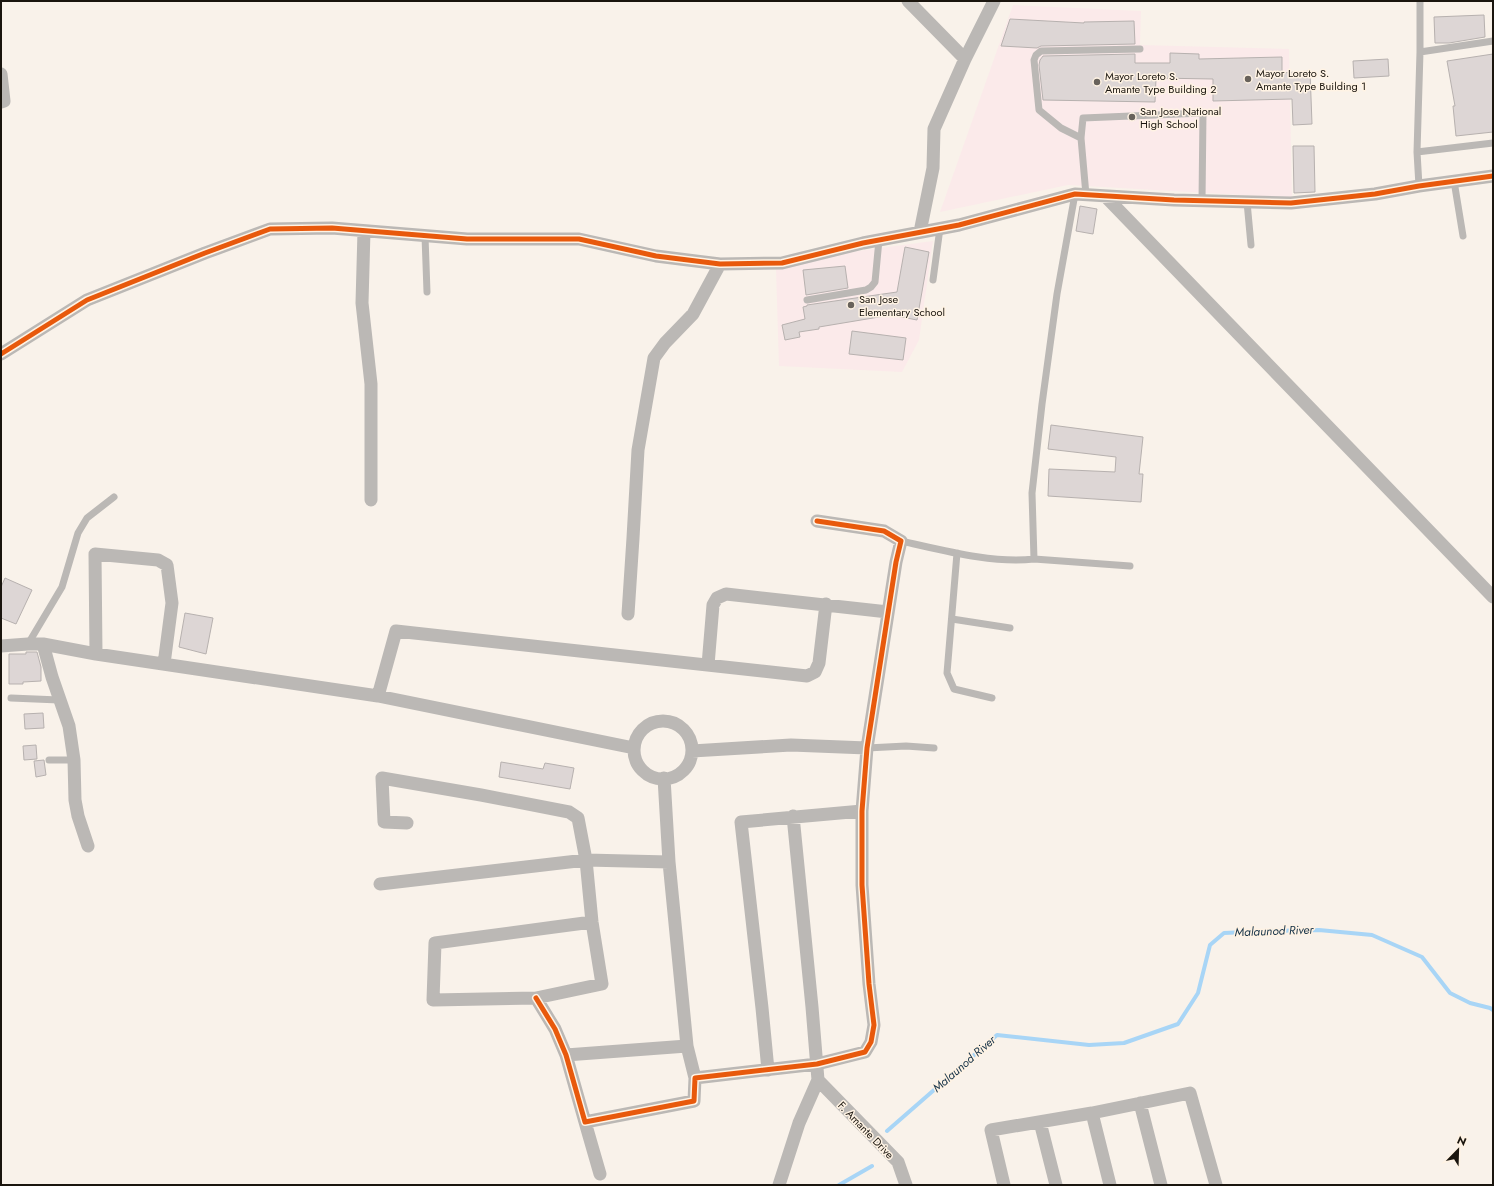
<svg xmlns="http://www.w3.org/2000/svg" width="1494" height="1186" font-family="Jost,sans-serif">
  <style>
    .education { fill: #fbeaea }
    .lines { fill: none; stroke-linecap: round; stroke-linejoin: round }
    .stream { stroke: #a8d5f6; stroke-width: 4 }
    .building { fill: #ddd6d5; stroke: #b7b1af }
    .lane { stroke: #bbb8b5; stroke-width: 7 }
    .street { stroke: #bbb8b5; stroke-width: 13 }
    .cycleway-casing { stroke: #fff3e4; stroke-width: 8 }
    .cycleway { stroke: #e8590c; stroke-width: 5 }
    .poi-dot { fill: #68625b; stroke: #fff3e4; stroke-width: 1.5 }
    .labels { text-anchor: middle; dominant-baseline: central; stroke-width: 3; stroke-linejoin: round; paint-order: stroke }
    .poi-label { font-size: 11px; fill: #1a150e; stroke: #fff3e4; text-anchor: start }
    .street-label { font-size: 11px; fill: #1a150e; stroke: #fff3e4 }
    .water-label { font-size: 12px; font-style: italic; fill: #143147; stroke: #fff3e4 }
  </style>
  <rect width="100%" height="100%" fill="#f9f2ea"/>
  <path class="education" d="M1013 5 1141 11 1140 45 1289 49 1292 198 1068 185 940 212Z
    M933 241 919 340 902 372 779 366 776 269 858 251Z"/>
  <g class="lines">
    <path class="stream" d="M887 1131 997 1035 1089 1045 1124 1043 1178 1024 1198 993 1210 945 1224 933 1270 931 1319 930 1372 935 1422 957 1450 993 1470 1003 1490 1008 1493 1010
      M839 1185 872 1166"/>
  </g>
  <path class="building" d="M1484 15 1485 37 1449 43H1435L1434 17Z
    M1010 19 1084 23V22L1134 21 1135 44 1041 46 1037 48 1001 46Z
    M1170 53 1199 54V59L1282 57V73L1310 71 1312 124 1293 125 1292 99 1213 101V79L1156 78 1155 102 1043 100 1039 65 1040 60 1043 56 1135 54V63H1170Z
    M1493 54V132L1456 136 1453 106H1455L1447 61Z
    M1388 59 1389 76 1354 78 1353 61Z
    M1293 146H1314L1315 192 1294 193Z
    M1080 206 1097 209 1093 234 1076 231Z
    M905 247 929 252 917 320 891 315 819 327V329L799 332 800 337 785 340 782 325 805 319 803 307 807 306V305L897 292Z
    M845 266 848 288 806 295 803 270Z
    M852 331 906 338 903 360 849 354Z
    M1051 425 1143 437 1139 474H1143L1141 502 1048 496 1049 469 1115 472 1116 457 1048 449Z
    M5 578 32 590 16 624 1 618V587Z
    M185 613 213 618 206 654 179 647Z
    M26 652H37L41 667V681L23 682V684H9V654H26Z
    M43 713 44 728 25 729 24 714Z
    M36 745 37 759 24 760 23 746Z
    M44 760 46 775 36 777 34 761Z
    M501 762 543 769 545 763 574 768 570 789 499 777Z"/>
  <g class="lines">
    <path class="lane" d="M1420 52 1493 41
      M1081 138 1061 128 1039 110 1034 60 1036 55 1041 51 1140 49
      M1417 152 1493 143
      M1454 181 1463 236
      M1419 186 1417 152 1420 52V1
      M1086 195 1081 138 1083 118 1203 113 1202 201
      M1247 202 1251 245
      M425 236 427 292
      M933 280 940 228
      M807 300 866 290 871 287 875 282 879 240
      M901 541C942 550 993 564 1034 559L1032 493 1042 404 1057 294 1075 194
      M957 553 947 673 954 689 992 698
      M1034 559 1130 566
      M952 619 1010 628
      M28 644 62 587 78 533 87 518 114 497
      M11 698 59 700
      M867 748 906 746 934 748
      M49 760H74"/>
    <path class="street" d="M908 1 965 59
      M1 74 4 101 1 102
      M1105 196 1493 597
      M364 231 362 303 371 384V500
      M920 232 933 168 934 129 965 59 994 1
      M1 354 87 300 205 253 270 229 332 228 467 239H579L656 256 720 264 782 263 863 243 959 225 1075 194 1174 200 1291 203 1375 194 1419 186 1493 176
      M628 614 633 538 638 450 654 358 665 343 693 314 720 264
      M43 644 52 677 69 726 74 760 75 800 78 816 88 846
      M1 646 28 644H43L96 654 378 696 634 748
      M96 654 95 554 158 560 167 565 172 603 164 664
      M708 665 713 605 717 598 726 594 888 612
      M378 696 396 631 807 676 815 672 819 663 826 604
      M634 750a29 29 0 1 1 58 0a29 29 0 1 1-58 0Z
      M692 751 791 745 867 748
      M664 778 669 862 687 1046 695 1078
      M407 823 384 822 382 778 481 795 569 812 578 818 586 860 592 922 602 984 536 998 433 1000 435 943 592 922
      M380 884 586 860 669 862
      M536 998 555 1029 566 1055 585 1122 694 1101 695 1078 817 1064 865 1052 871 1042 874 1025 869 984 862 885V811L867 748 896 562 901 541 884 531 817 521
      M566 1055 687 1046
      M768 1070 762 1008 741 822 862 811
      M818 1080 898 1162 906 1185
      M1140 1103 1161 1185
      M1092 1113 1110 1185
      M585 1122 600 1174
      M1040 1122 1056 1185
      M779 1185 799 1123 818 1080 812 1007 793 816
      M1004 1185 991 1130 1092 1113 1190 1093 1216 1185"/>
    <g class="cycleway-casing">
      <path id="cycleway" d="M1 354 87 300 205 253 270 229 332 228 467 239H579L656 256 720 264 782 263 863 243 959 225 1075 194 1174 200 1291 203 1375 194 1419 186 1493 176
        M536 998 555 1029 566 1055 585 1122 694 1101 695 1078 817 1064 865 1052 871 1042 874 1025 869 984 862 885V811L867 748 896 562 901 541 884 531 817 521"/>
    </g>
    <use href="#cycleway" class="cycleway"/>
  </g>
  <g class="poi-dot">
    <circle cx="1248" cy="79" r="4"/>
    <circle cx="1097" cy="82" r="4"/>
    <circle cx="1132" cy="117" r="4"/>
    <circle cx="851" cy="305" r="4"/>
  </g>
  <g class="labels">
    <g class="poi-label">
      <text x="1256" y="73">Mayor Loreto S.<tspan x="1256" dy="13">Amante Type Building 1</tspan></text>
      <text x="1105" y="76">Mayor Loreto S.<tspan x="1105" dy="13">Amante Type Building 2</tspan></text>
      <text x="1140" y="111">San Jose National<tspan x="1140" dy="13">High School</tspan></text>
      <text x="859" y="299">San Jose<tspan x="859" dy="13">Elementary School</tspan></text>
    </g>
    <g class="street-label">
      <text transform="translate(866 1130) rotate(46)">F. Amante Drive</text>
    </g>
    <g class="water-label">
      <text transform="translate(1274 931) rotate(-2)">Malaunod River</text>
      <text transform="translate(964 1064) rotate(-41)">Malaunod River</text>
    </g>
  </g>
  <rect width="1494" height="1186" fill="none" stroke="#1a150e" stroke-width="4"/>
  <g transform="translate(1458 1150) rotate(23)" stroke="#fff3e4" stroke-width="3" paint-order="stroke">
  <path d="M0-3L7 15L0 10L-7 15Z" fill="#1a150e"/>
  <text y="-6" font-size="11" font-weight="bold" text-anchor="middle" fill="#1a150e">N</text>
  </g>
</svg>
